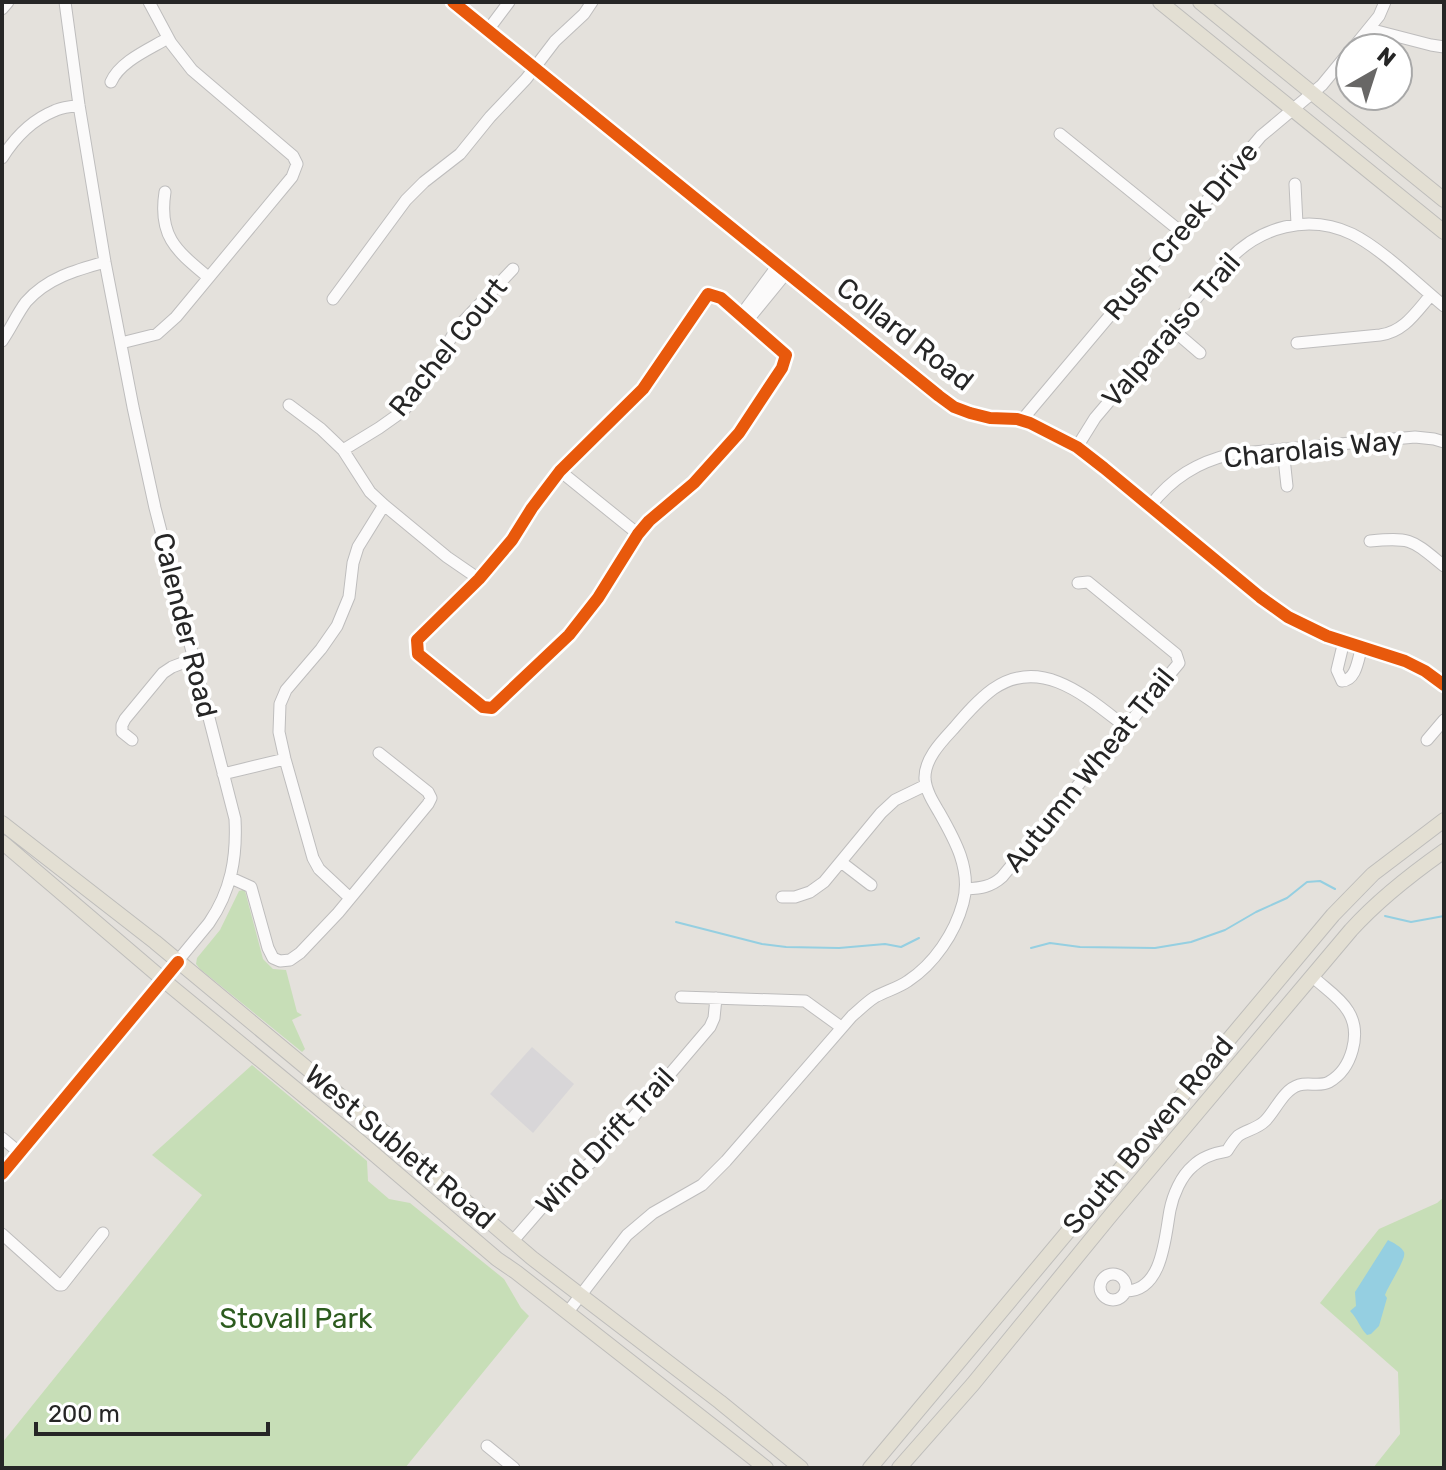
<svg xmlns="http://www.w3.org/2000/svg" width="1446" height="1470" font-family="Rubik,sans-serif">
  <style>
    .industrial { fill: #d8d6d8 }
    .green { fill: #c7deb7 }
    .water { fill: #95cfe1 }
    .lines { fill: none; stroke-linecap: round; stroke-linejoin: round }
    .stream { stroke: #95cfe1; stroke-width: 2 }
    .minor-casing { stroke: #bebdbd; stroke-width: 13 }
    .major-casing { stroke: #bebdbb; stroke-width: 16 }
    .minor { stroke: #fbfafa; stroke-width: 11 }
    .major { stroke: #e3dfd3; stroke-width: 14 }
    .cycleway-casing { stroke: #fff; stroke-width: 17 }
    .cycleway { stroke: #e8590c; stroke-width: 12 }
    .labels { text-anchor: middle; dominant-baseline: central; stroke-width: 8; stroke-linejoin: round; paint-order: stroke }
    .street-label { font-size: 28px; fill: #262626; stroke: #fff }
    .park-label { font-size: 28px; fill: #2c5b1e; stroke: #fff }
  </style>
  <rect width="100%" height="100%" fill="#e4e1dc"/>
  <path class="industrial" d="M532 1047 574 1084 533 1133 490 1094Z"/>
  <path class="green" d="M243 890 245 891 263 959 273 969 286 970 297 1012 302 1015 292 1020 305 1049 302 1052 200 969 196 964 197 958 220 930 239 891Z
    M252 1065 367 1161 368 1181 389 1199 410 1203 504 1279 521 1308 529 1316 405 1468H2V1443L202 1195 152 1155Z
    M1444 1197V1468H1373L1400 1434 1398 1372 1320 1303 1379 1229 1437 1203Z"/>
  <path class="water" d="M1388 1240C1392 1242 1402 1247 1404 1252 1407 1258 1388 1286 1385 1295L1387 1298 1379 1326 1371 1334 1367 1335C1360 1328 1358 1319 1350 1311L1356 1306 1355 1292Z"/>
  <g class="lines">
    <path class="stream" d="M1385 916 1411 922 1444 916
      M676 922 762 944 786 947 839 948 885 944 901 947 919 938
      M1031 948 1050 943 1080 947 1155 948 1191 942 1225 930 1256 912 1287 898 1307 882 1320 881 1335 889"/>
    <g class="minor-casing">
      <path id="minor" d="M453 2 939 396 954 407 970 413 990 418 1017 419 1030 423 1077 447 1104 468 1260 597 1288 617 1327 636 1405 661 1425 671 1444 685
        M2 9 8 2
        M1369 29 1431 45 1444 47
        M488 30 509 2
        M1353 48 1379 16 1385 2
        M111 82C120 61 150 49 168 38
        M1060 134 1180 231
        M2 158C14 139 32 120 54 111 61 107 71 107 79 105
        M1295 184 1297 224
        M165 192C158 237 177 251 208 277
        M708 294 721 298 786 355 782 368 739 433 694 483 649 521 638 534 598 598 569 635 492 708 483 707 418 654 417 640 479 579 512 540 532 508 560 471 643 389Z
        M333 299 406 200 424 182 460 154 490 117 526 79 555 41 584 14 592 2
        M741 315 778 265
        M747 321 787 272
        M1172 329 1200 353
        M2 341C11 328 17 314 26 302 47 278 76 270 105 262
        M121 343 157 334 176 317 292 177 297 164 293 156 192 70 171 43 149 2
        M1297 343 1380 335C1404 332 1416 312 1431 295
        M289 405 321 429 343 450 370 492 384 505 447 557 479 579
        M1022 420 1261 136 1322 85 1350 51
        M1077 447 1095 418 1228 261C1259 227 1308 213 1352 234 1382 249 1417 284 1444 306
        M1283 449 1287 486
        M343 450 379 428 403 411 417 395 457 328 513 269
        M560 471 638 534
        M1150 506C1172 478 1197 462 1232 454L1415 437 1434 439 1444 442
        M1370 541C1412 537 1412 540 1444 566
        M1344 641 1337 670 1342 681C1357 680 1358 658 1362 646
        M132 740 122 732V725L125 719 163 673 172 667 193 659
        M1427 740 1444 720
        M223 774 285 759
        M841 862 871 885
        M231 878 251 887 268 948 273 958 280 961 290 960 300 953 338 913 428 804 431 798 428 792 379 753
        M966 889C981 888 991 887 1002 877L1179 663 1176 654 1088 582 1078 583
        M782 897H795L810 892 824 882 881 813 895 800 926 785
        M350 898 319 869 313 858 285 759 279 732 280 704 286 690 321 649 337 626 349 597 353 563 358 547 384 505
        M681 997 805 1001 841 1027
        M2 1138 20 1153
        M2 1174 209 923C231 891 237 858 235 819L155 508 133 407 105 262 79 105 65 2
        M2 1234 59 1285H62L103 1233
        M512 1242 564 1182 593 1161 618 1135 710 1027 714 1018 716 998
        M1100 1287a13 13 0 1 1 26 0a13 13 0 1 1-26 0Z
        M1126 1291C1163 1291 1165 1236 1170 1210 1173 1195 1181 1176 1193 1166 1202 1157 1215 1153 1227 1151 1230 1146 1234 1140 1238 1136 1246 1130 1257 1129 1265 1121 1276 1110 1283 1090 1299 1085 1309 1082 1320 1087 1329 1082 1352 1069 1362 1033 1348 1011 1340 997 1323 987 1312 976
        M567 1313 627 1235 653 1213 702 1185 726 1161 852 1016C859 1010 867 1002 875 997 886 991 898 988 908 981 934 964 955 933 963 903 972 870 955 840 939 812 933 802 926 791 925 779 924 759 942 741 954 728 966 714 978 700 993 689 1042 655 1088 698 1127 728
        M487 1446 514 1468"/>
    </g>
    <g class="major-casing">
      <path id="major" d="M1160 2 1444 232
        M1200 2 1444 200
        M2 823 155 942 415 1158 532 1258 720 1402 801 1468
        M2 842 173 988 360 1142 497 1259 516 1272 766 1468
        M870 1468 1333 915 1373 874 1444 820
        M899 1468 973 1384 1111 1215 1351 930C1379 899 1410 875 1444 851"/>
    </g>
    <use href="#minor" class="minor"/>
    <use href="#major" class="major"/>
    <g class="cycleway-casing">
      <path id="cycleway" d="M453 2 939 396 954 407 970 413 990 418 1017 419 1030 423 1077 447 1104 468 1260 597 1288 617 1327 636 1405 661 1425 671 1444 685
        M708 294 721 298 786 355 782 368 739 433 694 483 649 521 638 534 598 598 569 635 492 708 483 707 418 654 417 640 479 579 512 540 532 508 560 471 643 389Z
        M2 1174 178 962"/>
    </g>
    <use href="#cycleway" class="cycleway"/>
  </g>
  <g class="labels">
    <g class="street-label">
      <text transform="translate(1181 231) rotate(-50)">Rush Creek Drive</text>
      <text transform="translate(1171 330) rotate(-49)">Valparaiso Trail</text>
      <text transform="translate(905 334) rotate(38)">Collard Road</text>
      <text transform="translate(448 347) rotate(-51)">Rachel Court</text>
      <text transform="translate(1313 449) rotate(-6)">Charolais Way</text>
      <text transform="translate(185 625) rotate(76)">Calender Road</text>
      <text transform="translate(1089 770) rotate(-51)">Autumn Wheat Trail</text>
      <text transform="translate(1148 1135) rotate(-50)">South Bowen Road</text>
      <text transform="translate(605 1141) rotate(-47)">Wind Drift Trail</text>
      <text transform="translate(400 1147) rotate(40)">West Sublett Road</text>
    </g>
    <g class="park-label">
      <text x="296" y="1318">Stovall Park</text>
    </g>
  </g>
  <rect width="1446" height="1470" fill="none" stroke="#262626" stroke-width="8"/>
  <g transform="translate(1374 72) rotate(39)"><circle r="38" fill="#ffffff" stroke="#a8a8a8" stroke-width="2"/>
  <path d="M0-6L14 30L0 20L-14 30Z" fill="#686766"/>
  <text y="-12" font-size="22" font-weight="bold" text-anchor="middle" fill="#262626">N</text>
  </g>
  <path d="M36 1422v12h232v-12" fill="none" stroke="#262626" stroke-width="4"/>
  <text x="48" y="1422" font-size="24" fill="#262626" stroke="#ffffff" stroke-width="6" paint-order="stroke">200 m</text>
</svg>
